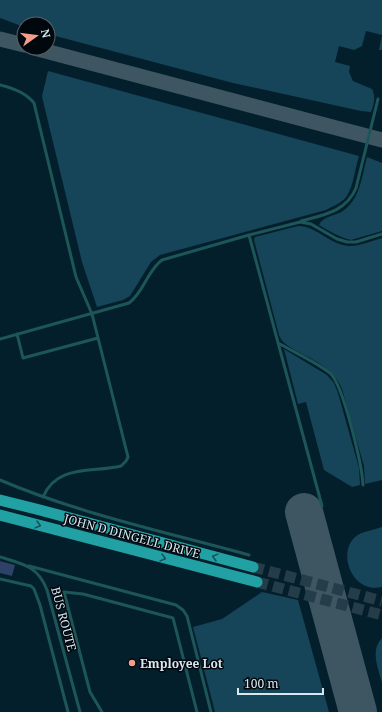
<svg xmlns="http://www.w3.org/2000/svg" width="382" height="712" font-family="'Noto Serif',serif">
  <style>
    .green { fill: #164459 }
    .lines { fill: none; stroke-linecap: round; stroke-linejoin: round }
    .taxiway { stroke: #3e5662; stroke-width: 15 }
    .runway { stroke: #3e5662; stroke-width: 38 }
    .building { fill: #2e4166 }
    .highway-tunnel { stroke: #243d49; stroke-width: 11; stroke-dasharray: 11 5.5; stroke-linecap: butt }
    .lane { stroke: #1d5658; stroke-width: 3 }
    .highway { stroke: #22a1a5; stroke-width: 11 }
    .oneway { stroke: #125459 }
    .poi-dot { fill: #f49d8b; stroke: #01080d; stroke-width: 1.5 }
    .labels { text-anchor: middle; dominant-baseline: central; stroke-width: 3; stroke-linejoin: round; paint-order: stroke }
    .street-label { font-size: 12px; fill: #d7e6ef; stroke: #01080d }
    .poi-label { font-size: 12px; font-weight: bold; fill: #d7e6ef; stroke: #01080d; text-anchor: start }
  </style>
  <rect width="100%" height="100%" fill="#041f2c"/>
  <path class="green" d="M0 0H382V50H379L382 35 366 31 362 46 354 50 339 46 335 62 350 66 349 72 353 81 372 89C376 97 374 104 371 112L361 111 233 83 48 34V24H24V27L0 18Z
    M48 71 359 156C355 168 354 184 347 196 342 203 333 206 326 210L160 255 151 262 130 296 123 300 97 307 82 262 44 105 42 96Z
    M367 157 382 163V231L351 240C339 237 329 231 319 225 323 216 335 216 343 211 360 199 362 176 367 157Z
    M298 226C317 226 330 245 349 246 359 246 372 241 382 238V480L365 484 364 466 342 389C334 368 313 360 295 350 288 346 282 343 279 335L254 240 255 237Z
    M284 349 327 375 334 383 338 393 359 468 360 485 352 487 324 470 306 402 298 404Z
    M382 527V587C352 594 337 553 355 537 362 531 374 530 382 527Z
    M262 592 298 600 329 712H215L193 627 222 619Z
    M382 638V683C378 667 370 651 382 638Z"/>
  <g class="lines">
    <path class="taxiway" d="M0 39 24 45
      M34 48 382 140"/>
    <path class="runway" d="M304 512 358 712"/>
  </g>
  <path class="building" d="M0 561 15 565 12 576 0 573Z"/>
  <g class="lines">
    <path class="highway-tunnel" d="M253 567 382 601
      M257 582 382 615"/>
    <path class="lane" d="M0 85C13 88 26 93 34 103L76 277 92 314 128 457 126 461 121 466C92 473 57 464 43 497
      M301 221C323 215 346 212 356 188L378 99
      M249 235 322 506
      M17 334 23 358 98 338
      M0 339 129 303C144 292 147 271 162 260L249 235 300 222 311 224 337 239 347 242H356L382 234
      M278 343C292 351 320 364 331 374 344 388 362 465 363 485
      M0 480C80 514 166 532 249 555
      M0 557C23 564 38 566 47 590L80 712
      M29 566 176 605 183 610 187 616 211 712
      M0 579 31 586 34 589 40 605 68 712
      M102 712 90 692 64 592 83 594 173 618 197 712"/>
    <path class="highway" d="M0 500 36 509 253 567
      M0 515 257 582"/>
  </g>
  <defs><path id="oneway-chevron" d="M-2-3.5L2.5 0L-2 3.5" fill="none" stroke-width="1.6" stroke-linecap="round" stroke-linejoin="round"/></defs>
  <g class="oneway">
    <use href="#oneway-chevron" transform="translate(38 525) rotate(15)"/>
    <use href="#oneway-chevron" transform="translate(215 557) rotate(-165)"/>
    <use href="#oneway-chevron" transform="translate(163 558) rotate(15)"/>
  </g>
  <circle class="poi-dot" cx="132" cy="663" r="4"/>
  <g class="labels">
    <g class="street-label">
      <text transform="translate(132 536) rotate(15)">JOHN D DINGELL DRIVE</text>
      <text transform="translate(64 619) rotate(75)">BUS ROUTE</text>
    </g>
    <g class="poi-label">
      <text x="140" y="663">Employee Lot</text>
    </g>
  </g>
  <g transform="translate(36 36) rotate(76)"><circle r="19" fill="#01080d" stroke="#576167"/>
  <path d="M0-3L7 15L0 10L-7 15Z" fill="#f49d8b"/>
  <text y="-6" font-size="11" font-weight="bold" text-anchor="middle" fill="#d7e6ef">N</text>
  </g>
  <path d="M238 688v6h85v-6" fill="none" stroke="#d7e6ef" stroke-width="2"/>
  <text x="244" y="688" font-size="12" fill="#d7e6ef" stroke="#01080d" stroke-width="3" paint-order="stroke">100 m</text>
</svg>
